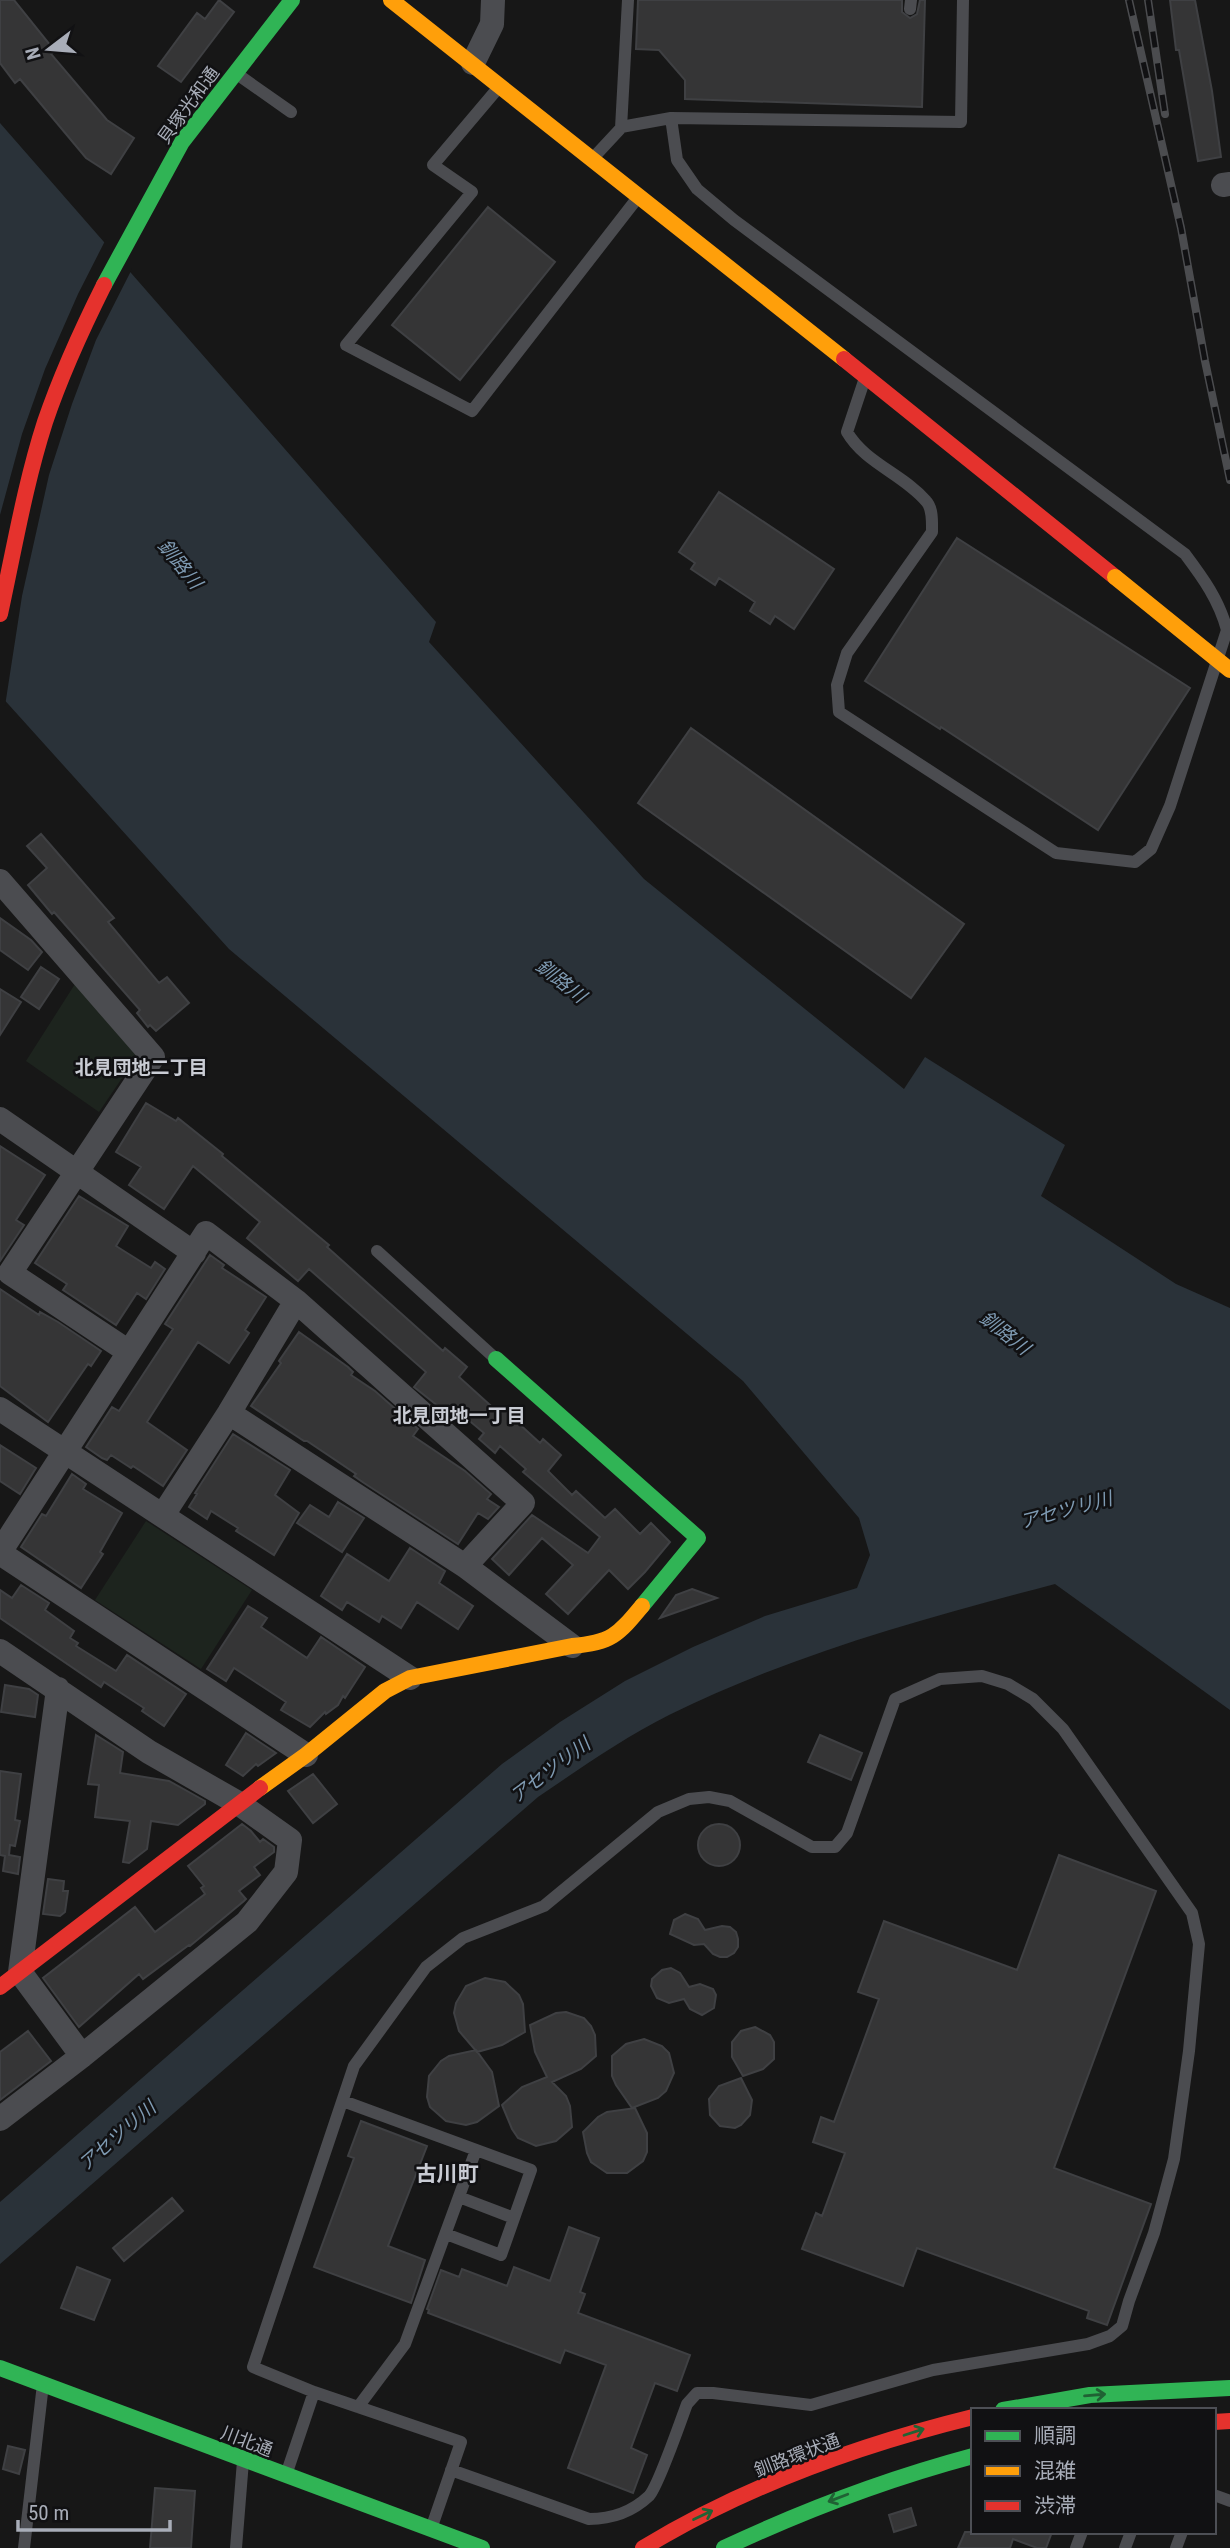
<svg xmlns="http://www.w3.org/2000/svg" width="1230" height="2548" font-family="'Roboto Condensed','Noto Sans JP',sans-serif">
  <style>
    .green { fill: #1d241e }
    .water { fill: #2a3239 }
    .pier { fill: #171717 }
    .building { fill: #353536; stroke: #3f4043; stroke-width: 2 }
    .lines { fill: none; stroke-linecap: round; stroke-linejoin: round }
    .lane { stroke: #4b4c50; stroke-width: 12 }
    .street { stroke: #4b4c50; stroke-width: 24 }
    .fast { stroke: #30b455; stroke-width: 16 }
    .slow { stroke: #ff9f0a; stroke-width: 16 }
    .jam { stroke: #e5322d; stroke-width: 16 }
    .rail-casing { stroke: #4b4c4f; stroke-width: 8 }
    .rail { stroke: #111113; stroke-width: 5; stroke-dasharray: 16; stroke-linecap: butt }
    .slow-bridge { stroke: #ff9f0a; stroke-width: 16 }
    .oneway { stroke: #206234 }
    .labels { text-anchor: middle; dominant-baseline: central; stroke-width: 5; stroke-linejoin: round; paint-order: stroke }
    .street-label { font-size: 18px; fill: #a8adb8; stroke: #111113 }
    .water-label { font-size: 19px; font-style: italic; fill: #7f9bb3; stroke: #111113 }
    .neighbourhood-label { font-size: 19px; font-weight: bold; fill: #c9ccd4; stroke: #111113 }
    .quarter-label { font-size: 21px; font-weight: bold; fill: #c9ccd4; stroke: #111113 }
  </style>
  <rect width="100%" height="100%" fill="#171717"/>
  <path class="green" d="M75 984 137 1056 99 1112 26 1061Z
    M146 1521 252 1590 201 1669 95 1600Z"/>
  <path class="water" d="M0 123 436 622 429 642 644 879 904 1089 925 1057 1065 1145 1041 1196 1176 1284 1230 1308V1710L1055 1584C922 1619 793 1654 669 1715 623 1738 581 1768 538 1797L0 2264V2202L502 1764 560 1722 625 1681 693 1647 765 1616 857 1588 870 1555 859 1518 743 1381 229 949 0 695Z"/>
  <path class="pier" d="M106 239 132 269 96 340 72 404 49 475 22 596 5 706 0 700V515L22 434 45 369 78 294Z"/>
  <path class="building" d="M0 0H14L55 51 51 54 107 120 134 138 111 174 86 158 20 79 15 83 0 63Z
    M219 0 234 12 181 82 158 66 197 13 205 19Z
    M638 0H902V12L910 18 917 14 920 0H925L922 107 685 99V80L659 50 636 49Z
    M1170 0H1195L1212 91 1221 157 1198 161 1179 50H1176Z
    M488 207 555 262 460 380 392 325Z
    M719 492 834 569 794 629 775 616 770 624 750 611 755 602 719 578 715 585 691 569 695 563 679 552Z
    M957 538 1190 688 1098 830 941 727 940 729 865 681Z
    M691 728 964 924 911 998 638 803Z
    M41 834 114 918 108 922 159 983 167 977 189 1003 156 1031 150 1025 148 1027 137 1013 140 1010 54 912 52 914 28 885 47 868 27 846Z
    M0 918 31 940 42 952 28 970 0 950Z
    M41 967 59 979 39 1009 21 997Z
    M0 989 21 1002 0 1035Z
    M146 1103 176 1121 178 1118 223 1154 222 1156 329 1245 327 1247 443 1351 445 1348 467 1367 459 1377 500 1414 506 1407 518 1418 516 1421 540 1443 543 1439 561 1455 548 1471 572 1495 576 1491 605 1518 615 1509 640 1534 651 1523 670 1542 645 1572 628 1589 609 1570 568 1614 546 1594 573 1565 542 1538 509 1575 492 1559 532 1515 588 1553 600 1537 523 1472 526 1469 500 1446 495 1453 479 1439 484 1433 459 1412 453 1418 414 1387 426 1372 309 1269 298 1281 247 1238 260 1222 193 1166 164 1209 129 1185 141 1167 116 1152Z
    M0 1146 45 1175 16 1220 24 1225 0 1261Z
    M79 1196 128 1226 116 1246 151 1268 155 1262 165 1269 146 1299 137 1293 116 1325 63 1290 67 1284 35 1263Z
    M210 1255 224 1265 222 1268 266 1297 245 1330 249 1333 229 1363 198 1342 147 1422 187 1450 163 1486 133 1466 131 1468 111 1455 107 1460 102 1458 86 1447 112 1407 119 1411 173 1329 165 1324Z
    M0 1289 39 1315 40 1312 58 1322 101 1351 91 1366 88 1364 48 1422 0 1386Z
    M299 1332 348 1367 353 1372 351 1375 375 1391 418 1429 413 1436 465 1471 491 1494 487 1499 499 1507 488 1519 478 1513 458 1544 364 1483 354 1476 356 1474 307 1441H304L251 1406 281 1363 279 1361Z
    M233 1434 290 1470 275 1495 299 1513 274 1555 236 1531 238 1528 211 1511 207 1519 189 1507 197 1494 195 1493Z
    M0 1445 36 1468 20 1494 0 1481Z
    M72 1474 86 1484 83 1489 122 1513 100 1552 103 1554 81 1588 21 1547 42 1514 46 1516Z
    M338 1502 364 1518 342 1552 297 1523 310 1505 329 1517Z
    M410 1548 445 1571 439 1583 473 1606 458 1629 417 1602 401 1628 382 1616 379 1622 347 1602 342 1610 321 1596 347 1554 389 1581Z
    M21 1585 49 1603 45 1610 74 1631 70 1638 78 1643 76 1646 116 1671 127 1655 186 1694 164 1726 142 1711 144 1708 104 1682 101 1687 0 1618V1590L12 1598Z
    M692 1589 717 1598 660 1618 676 1595Z
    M248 1606 267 1618 261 1627 307 1658 321 1637 365 1667 345 1698 343 1696 338 1705 326 1714 325 1712 310 1727 281 1710 286 1702 234 1668 226 1681 207 1669Z
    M5 1685 29 1689 38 1695 35 1717 1 1712Z
    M246 1733 276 1753 258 1766 256 1764 243 1776 226 1765Z
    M96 1735 123 1752 120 1773 169 1781 205 1801V1804L178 1825 151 1821 147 1849 129 1863 123 1862 130 1821 95 1817 99 1785 88 1784Z
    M820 1735 862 1753 851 1780 808 1762Z
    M0 1771 21 1774 15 1820 20 1821 15 1846 10 1845 9 1855 20 1857 18 1874 3 1871 5 1856 0 1855Z
    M313 1774 337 1804 313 1823 288 1791Z
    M698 1845a21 21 0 1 1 42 0a21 21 0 1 1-42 0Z
    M242 1824 251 1831 260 1842 263 1839 274 1847V1852L254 1867 260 1875 239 1891 246 1899 244 1901 190 1946 189 1945 143 1979 139 1974 79 2027 43 1978 135 1907 155 1932 205 1894 201 1888 204 1886 188 1866Z
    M1059 1855 1156 1891 1054 2168 1151 2204 1107 2325 1087 2318 1089 2311 917 2248 903 2286 802 2249 816 2213 822 2216 845 2153 813 2142 821 2117 834 2122 879 1999 858 1992 884 1921 1017 1970Z
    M48 1879 64 1881 63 1891H68L65 1912 60 1916 43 1914Z
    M685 1914 698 1919 705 1930 722 1926 730 1927 736 1932 738 1939V1947L734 1953 727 1957H720L713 1954 704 1944 694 1945 670 1934 674 1920Z
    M671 1968 680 1973 689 1987 700 1984 713 1989 716 1995 714 2008 702 2015 690 2009 684 1999 669 2003 657 1998 651 1986 652 1979 662 1970Z
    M485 1978 505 1982 519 1995 523 2004 525 2032 502 2045 477 2052 459 2031 454 2013 456 2003 466 1986Z
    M566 2012 584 2018 591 2026 595 2035 596 2056 581 2069 552 2082 566 2096 570 2106 572 2127 556 2141 536 2146 518 2138 512 2129 502 2105 522 2087 547 2077 535 2052 530 2025 556 2013Z
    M755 2027 770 2035 774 2042V2059L763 2069 743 2076 732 2057V2042L741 2031Z
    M28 2031 51 2061 0 2100V2052Z
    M644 2039 662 2046 669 2053 674 2073 666 2091 658 2098 632 2108 616 2085 612 2076V2056L626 2044Z
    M476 2050 492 2072 499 2106 477 2122 466 2125 446 2121 430 2107 427 2097 429 2076 441 2061 449 2056Z
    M741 2078 752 2100 750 2115 741 2125 735 2128 720 2126 710 2115 709 2099 719 2086Z
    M635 2108 647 2133V2152L643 2161 627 2173H607L591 2162 587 2153 583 2132 598 2117 607 2112Z
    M361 2121 427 2146 388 2246 425 2260 411 2303 314 2267 354 2158 348 2156Z
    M172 2198 183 2211 124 2261 113 2248Z
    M569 2227 599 2238 580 2292 585 2294 578 2313 690 2355 677 2391 655 2383 631 2448 647 2455 633 2493 568 2468 606 2365 565 2350 560 2363 428 2313 429 2310 427 2309 441 2270 459 2277 462 2269 507 2286 514 2267 550 2281Z
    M77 2267 110 2280 94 2320 61 2308Z
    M8 2446 25 2450 19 2474 3 2469Z
    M155 2488 195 2491 191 2548H150Z
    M911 2508 916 2525 894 2532 889 2515Z
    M965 2532H1052L1046 2548H1037L1013 2539 1010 2548H958Z"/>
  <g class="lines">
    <path class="lane" d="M910 9 911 0
      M237 74 291 112
      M499 87 433 165 472 192 346 345 472 411 639 196
      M671 118 677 160 697 189 734 220 1185 554C1203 578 1219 600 1227 630L1170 806 1151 849 1135 862 1056 853 839 712 837 685 847 653 932 532C932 522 933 508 926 501 903 474 865 463 847 432L865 378
      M621 127 671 118 961 122 963 0
      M594 157 621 128 628 0
      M377 1251 496 1359
      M343 2101 531 2170 501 2255 446 2234
      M459 2197 514 2218
      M314 2392 253 2367 354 2066 426 1967 463 1938 544 1906 658 1812 689 1799 709 1797 730 1801 812 1847H835L847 1833 895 1699 940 1679 982 1676 1008 1684 1033 1699 1063 1729 1192 1913 1199 1944 1189 2051 1174 2159 1154 2233 1129 2301 1122 2326 1110 2336 1088 2344 933 2370 811 2405 713 2393H697L687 2404C681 2420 658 2487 649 2496 632 2512 612 2519 589 2519L451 2470
      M358 2407 405 2344 476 2150
      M287 2472 314 2392 461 2442 431 2529
      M1214 2495 1230 2501
      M24 2548 43 2384
      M236 2548 243 2461
      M1076 2548 1082 2532
      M1125 2548 1131 2532
      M1176 2548 1182 2532"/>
    <path class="street" d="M473 63 492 24 493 0
      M1223 185 1230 184
      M0 881 153 1057 10 1273 129 1352
      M0 1119 194 1253
      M0 1409 410 1678
      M229 1413 465 1566 572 1646
      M163 1515 229 1413 296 1301
      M0 1552 206 1233 296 1301 523 1503 465 1566
      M0 1553 306 1755
      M0 1651 149 1752 238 1803 290 1840 286 1872 247 1922 82 2056 0 2119
      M58 1689 20 1972 82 2056"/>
    <path class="fast" d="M104 285 182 142 292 0
      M496 1359 698 1538 642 1606
      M0 2368 482 2548
      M1003 2410 1090 2395 1230 2388
      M724 2548C805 2510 887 2479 973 2456"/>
    <path class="slow" d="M391 0 844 359
      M260 1788 306 1755 385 1691 410 1678 572 1646C611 1643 618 1635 642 1606"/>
    <path class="jam" d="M844 359 1115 577
      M0 614C14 550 25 484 45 422 61 375 82 329 104 285
      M0 1987 260 1788
      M1214 2422 1230 2421
      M643 2548C743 2487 859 2445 973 2417"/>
    <g class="rail-casing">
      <path id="rail" d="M1129 0 1181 228 1205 361 1230 480
        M1148 0 1165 114"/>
    </g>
    <use href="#rail" class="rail"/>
    <path class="slow-bridge" d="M1115 577 1230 670"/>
  </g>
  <defs><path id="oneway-shaft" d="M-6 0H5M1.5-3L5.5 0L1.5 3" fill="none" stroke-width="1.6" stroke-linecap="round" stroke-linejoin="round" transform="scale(1.75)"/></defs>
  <g class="oneway">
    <use href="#oneway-shaft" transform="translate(1095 2395) rotate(-5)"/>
    <use href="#oneway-shaft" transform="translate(914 2432) rotate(-18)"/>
    <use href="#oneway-shaft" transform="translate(838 2498) rotate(159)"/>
    <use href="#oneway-shaft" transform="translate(703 2515) rotate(-26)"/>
  </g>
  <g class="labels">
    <g class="street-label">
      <text transform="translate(188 105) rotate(-54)">貝塚光和通</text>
      <text transform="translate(247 2441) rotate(21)">川北通</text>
      <text transform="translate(797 2455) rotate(-21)">釧路環状通</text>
    </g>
    <g class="water-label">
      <text transform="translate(180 564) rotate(51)">釧路川</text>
      <text transform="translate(561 981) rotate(38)">釧路川</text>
      <text transform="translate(1005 1333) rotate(38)">釧路川</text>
      <text transform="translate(1066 1510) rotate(-15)">アセツリ川</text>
      <text transform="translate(550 1770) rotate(-37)">アセツリ川</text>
      <text transform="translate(117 2136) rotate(-41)">アセツリ川</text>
    </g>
    <g class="neighbourhood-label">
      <text x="141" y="1067">北見団地二丁目</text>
      <text x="459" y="1415">北見団地一丁目</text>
    </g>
    <g class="quarter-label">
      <text x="447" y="2174">古川町</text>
    </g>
  </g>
  <rect x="971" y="2408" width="245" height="126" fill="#111113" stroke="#4d4f55" stroke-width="2"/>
  <rect x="985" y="2431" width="35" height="10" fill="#30b455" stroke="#4d4f55" stroke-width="2"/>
  <text x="1034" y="2443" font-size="21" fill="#a8adb8">順調</text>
  <rect x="985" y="2466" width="35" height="10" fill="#ff9f0a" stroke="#4d4f55" stroke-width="2"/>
  <text x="1034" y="2478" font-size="21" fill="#a8adb8">混雑</text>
  <rect x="985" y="2501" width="35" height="10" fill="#e5322d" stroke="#4d4f55" stroke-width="2"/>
  <text x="1034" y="2513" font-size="21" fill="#a8adb8">渋滞</text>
  <g transform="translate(49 49) rotate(254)" stroke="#111113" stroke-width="5" paint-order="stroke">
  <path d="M0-5L12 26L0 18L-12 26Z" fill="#a8adb8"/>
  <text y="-10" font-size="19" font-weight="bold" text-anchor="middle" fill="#a8adb8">N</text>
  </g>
  <path d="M18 2520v10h152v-10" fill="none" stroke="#a8adb8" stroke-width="3.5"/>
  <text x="28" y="2520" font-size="21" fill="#a8adb8" stroke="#111113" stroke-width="5" paint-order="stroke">50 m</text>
</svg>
